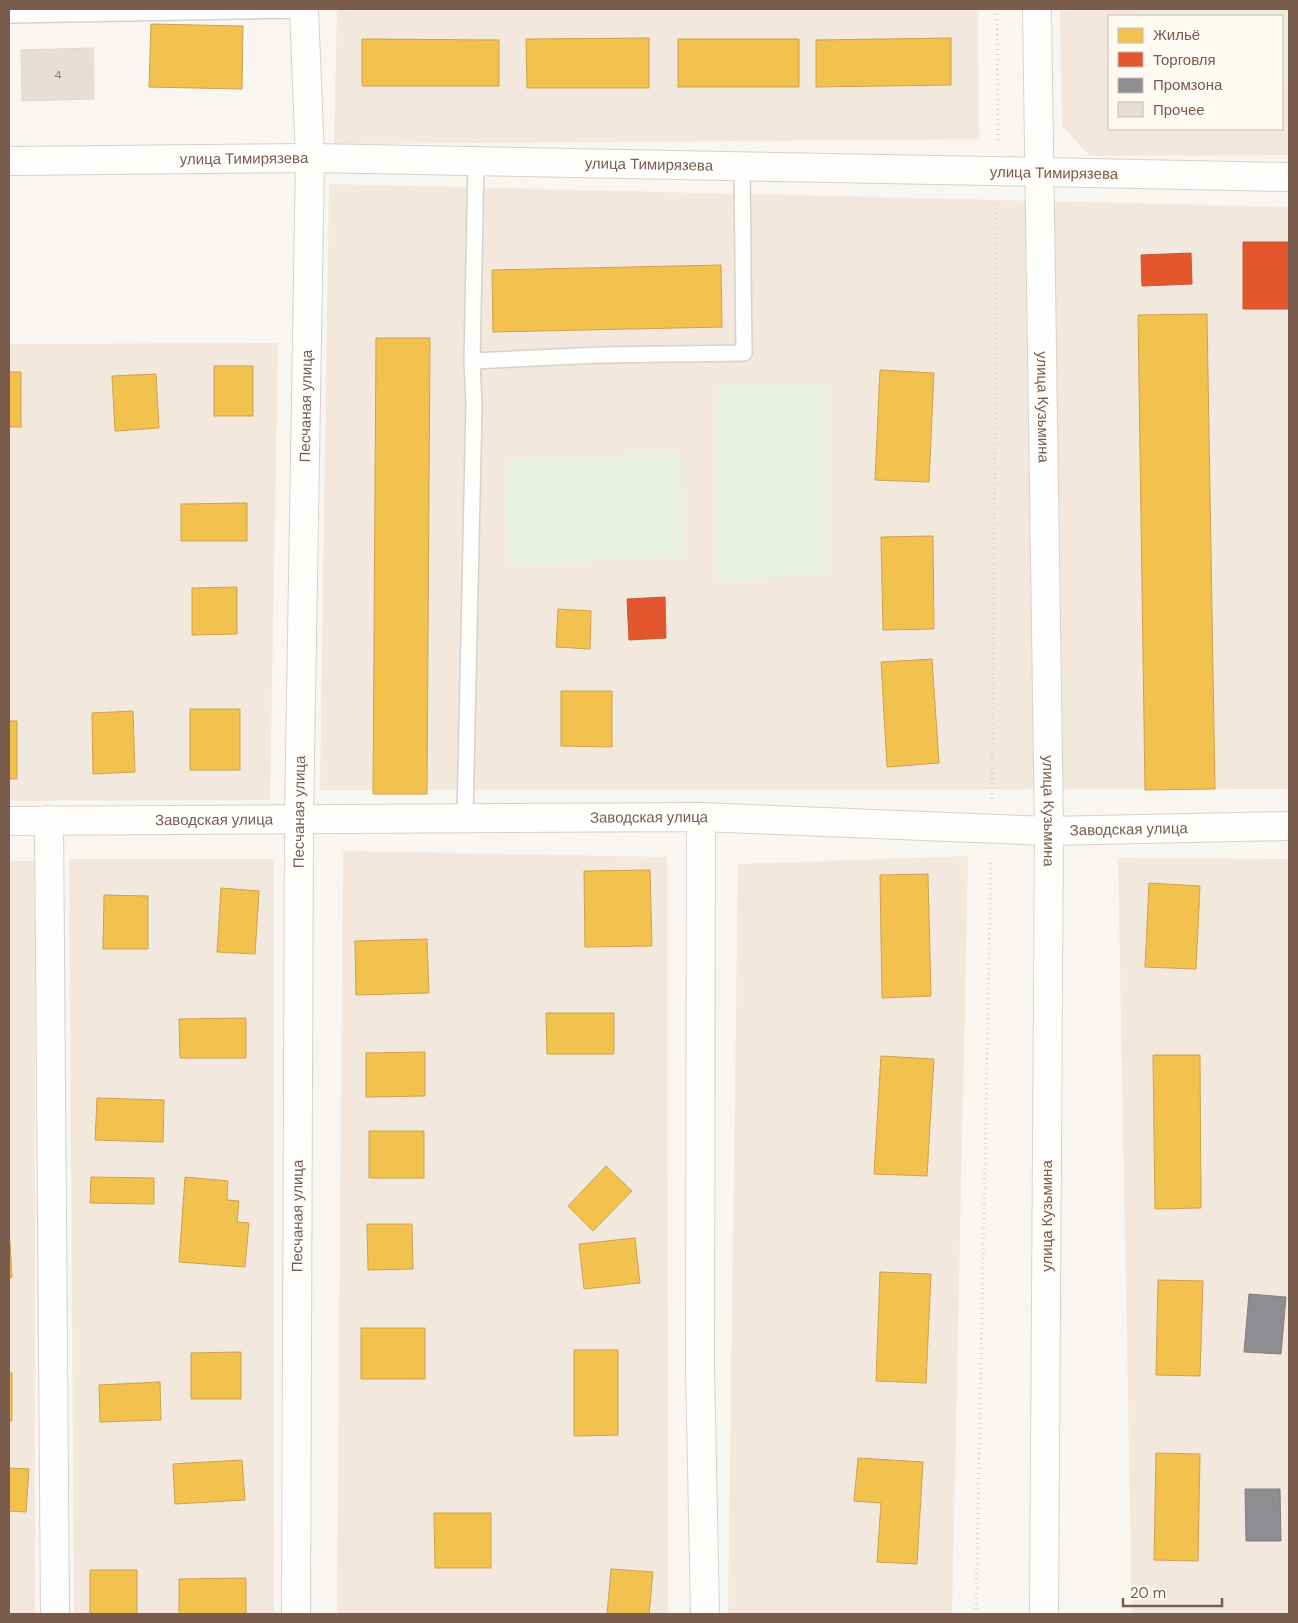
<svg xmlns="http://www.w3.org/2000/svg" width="1298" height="1623" font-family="'DM Sans',sans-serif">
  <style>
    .residential { fill: #f2e8de; fill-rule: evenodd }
    .green { fill: #e7f0db }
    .homes { fill: #f2c14e; stroke: #cea34e }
    .shops { fill: #e4572e; stroke: #c45837 }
    .industry { fill: #8d8d92; stroke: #877e7d }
    .building { fill: #e6ded7; stroke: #e2d8d2 }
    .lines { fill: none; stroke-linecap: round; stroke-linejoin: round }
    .lane-casing { stroke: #d7d1cb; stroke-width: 18 }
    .street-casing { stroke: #d7d1cb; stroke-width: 30 }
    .secondary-casing { stroke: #d9d2cb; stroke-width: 30 }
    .path { stroke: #dcd5d0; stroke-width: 3; stroke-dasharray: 1 4; stroke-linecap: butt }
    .lane { stroke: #fefefd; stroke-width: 15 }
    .street { stroke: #fefefd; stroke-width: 28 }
    .secondary { stroke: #fefefd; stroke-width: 28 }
    .labels { text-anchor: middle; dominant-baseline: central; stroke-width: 5; stroke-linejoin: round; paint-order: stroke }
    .number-label { font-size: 12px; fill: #977e72 }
    .street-label { font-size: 15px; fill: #7a5c4d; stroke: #fffaf3 }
  </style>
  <rect width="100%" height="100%" fill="#f9f5f0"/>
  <path class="residential" d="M337 9H978L979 139 334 144Z
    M1060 9H1289V155L1090 156 1062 126ZM1109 16H1282V129H1109Z
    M329 184 1289 207V789L320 790Z
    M278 343 270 800 9 801V344Z
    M343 851 667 857 668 1614H337Z
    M968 856 952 1614H728L738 864Z
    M1118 858 1289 859V1614H1132Z
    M69 859H274V1614H74Z
    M9 861H35V1614H9Z"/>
  <path class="green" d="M1138 9H1289V87H1282V16H1138Z
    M826 384V574L717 581V385Z
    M680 452 684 557 510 565 505 460Z"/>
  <path class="homes" d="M151 24 243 26 242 89 149 87Z
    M649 38V88H527L526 39Z
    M951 38V85L816 87V40Z
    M362 39 499 40V86H362Z
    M678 39H799V87H678Z
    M721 265 722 327 493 332 492 270Z
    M1207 314 1215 789 1145 790 1138 315Z
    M376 338H430L427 794H373Z
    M214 366H253V416H214Z
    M880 370 934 373 929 482 875 480Z
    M9 372H21V427H9Z
    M156 374 159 428 115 431 112 376Z
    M247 503V541H181V504Z
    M933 536 934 629 883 630 881 537Z
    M237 587V634L192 635V588Z
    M558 609 591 611 590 649 556 647Z
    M932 659 939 763 887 767 881 662Z
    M561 691H612V747L561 746Z
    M190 709H240V770H190Z
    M133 711 135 772 93 774 92 713Z
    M9 721H17V779H9Z
    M650 870 652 946 585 947 584 871Z
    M928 874 931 996 882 998 880 875Z
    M1149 883 1200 886 1196 969 1145 967Z
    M221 888 259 891 255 954 217 952Z
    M104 895 148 896V949H103Z
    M427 939 429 993 356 995 355 941Z
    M546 1013H614V1054H547Z
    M246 1018V1058H180L179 1019Z
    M425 1052V1096L366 1097V1053Z
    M1153 1055H1200L1201 1208 1155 1209Z
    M881 1056 934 1059 927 1176 874 1174Z
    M97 1098 164 1100 163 1142 95 1140Z
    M369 1131H424V1178H369Z
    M606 1166 632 1191 593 1231 568 1206Z
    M91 1177 154 1178V1204L90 1203Z
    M185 1177 228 1181 227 1200 239 1201 237 1222 249 1223 245 1267 179 1262Z
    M367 1224H412L413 1269 368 1270Z
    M635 1238 640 1283 584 1289 579 1244Z
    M9 1241H10L12 1277 9 1278Z
    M880 1272 931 1274 926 1383 876 1381Z
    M1158 1280 1203 1281 1200 1376 1156 1375Z
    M361 1328H425V1379H361Z
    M574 1350H618V1435L574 1436Z
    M241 1352V1399H191V1353Z
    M9 1373H12V1421L9 1420Z
    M160 1382 161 1420 100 1422 99 1385Z
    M1156 1453 1200 1454 1198 1561 1154 1560Z
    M858 1458 923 1462 917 1564 877 1562 881 1503 854 1501Z
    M242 1460 245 1500 175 1504 173 1464Z
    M9 1468 29 1469 26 1512 9 1511Z
    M434 1513H491V1568H435Z
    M611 1569 653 1572 649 1614H607Z
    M90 1570H137V1614H90Z
    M246 1578V1614H179V1579Z"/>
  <path class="shops" d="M1243 242H1289V309H1243Z
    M1191 253 1192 284 1142 286 1141 255Z
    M665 597 666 638 629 640 627 599Z"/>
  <path class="industry" d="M1249 1294 1286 1297 1281 1354 1244 1352Z
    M1245 1489H1280L1281 1541H1246Z"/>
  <path class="building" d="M93 48 94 99 22 101 21 50Z"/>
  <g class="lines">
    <g class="lane-casing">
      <path id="lane" d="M9 15 304 10
        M476 161 472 361 600 355 744 353 742 167
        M465 817 474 405 472 361"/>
    </g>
    <g class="street-casing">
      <g id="street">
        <path id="s1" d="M9 161 310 158 1040 172"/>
        <path d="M701 817 700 1367 705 1614"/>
        <path d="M49 820 55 1614"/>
        <path id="s2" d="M9 821 701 817 1049 831 1289 826"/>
        <path id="s3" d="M296 1614 299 818 310 158 304 9"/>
      </g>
    </g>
    <g class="secondary-casing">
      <g id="secondary">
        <path id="s4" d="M1037 9 1049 831 1044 1614"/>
        <path d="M1040 172 1289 177"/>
      </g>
    </g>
    <path class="path" d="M997 9 998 141
      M992 799 997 203
      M976 1614 991 860"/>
    <use href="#lane" class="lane"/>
    <use href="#street" class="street"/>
    <use href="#secondary" class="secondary"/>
  </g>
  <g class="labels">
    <g class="number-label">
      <text x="58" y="75">4</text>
    </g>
    <g class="street-label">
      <text stroke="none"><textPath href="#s1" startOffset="235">улица Тимирязева</textPath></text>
      <text stroke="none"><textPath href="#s1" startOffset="640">улица Тимирязева</textPath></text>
      <text transform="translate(1054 173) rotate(1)">улица Тимирязева</text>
      <text stroke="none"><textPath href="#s3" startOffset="1208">Песчаная улица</textPath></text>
      <text stroke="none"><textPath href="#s4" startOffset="398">улица Кузьмина</textPath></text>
      <text stroke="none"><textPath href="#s4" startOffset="802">улица Кузьмина</textPath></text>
      <text stroke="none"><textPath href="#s3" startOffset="802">Песчаная улица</textPath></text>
      <text stroke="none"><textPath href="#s2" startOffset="640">Заводская улица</textPath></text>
      <text stroke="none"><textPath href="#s2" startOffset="205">Заводская улица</textPath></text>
      <text stroke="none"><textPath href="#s2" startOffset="1120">Заводская улица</textPath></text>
      <text transform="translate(1047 1216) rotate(-90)">улица Кузьмина</text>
      <text stroke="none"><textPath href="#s3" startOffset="398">Песчаная улица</textPath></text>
    </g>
  </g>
  <rect width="1298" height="1623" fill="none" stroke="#7a5c4d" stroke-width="20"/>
  <rect x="1108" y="15" width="175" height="115" fill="#fffaf3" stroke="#cabbb1"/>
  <rect x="1118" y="28" width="25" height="15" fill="#f2c14e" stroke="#cabbb1"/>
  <text x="1153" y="40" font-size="15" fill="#7a5c4d">Жильё</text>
  <rect x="1118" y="52" width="25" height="15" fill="#e4572e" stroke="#cabbb1"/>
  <text x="1153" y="65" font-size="15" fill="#7a5c4d">Торговля</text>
  <rect x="1118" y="78" width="25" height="15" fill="#8d8d92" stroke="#cabbb1"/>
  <text x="1153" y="90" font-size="15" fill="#7a5c4d">Промзона</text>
  <rect x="1118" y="102" width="25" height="15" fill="#e6ded7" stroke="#cabbb1"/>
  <text x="1153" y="115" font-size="15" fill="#7a5c4d">Прочее</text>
  <path d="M1123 1598v8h99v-8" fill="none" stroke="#7a5c4d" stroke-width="2.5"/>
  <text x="1130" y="1598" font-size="15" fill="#7a5c4d" stroke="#fffaf3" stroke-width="4" paint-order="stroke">20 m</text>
</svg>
